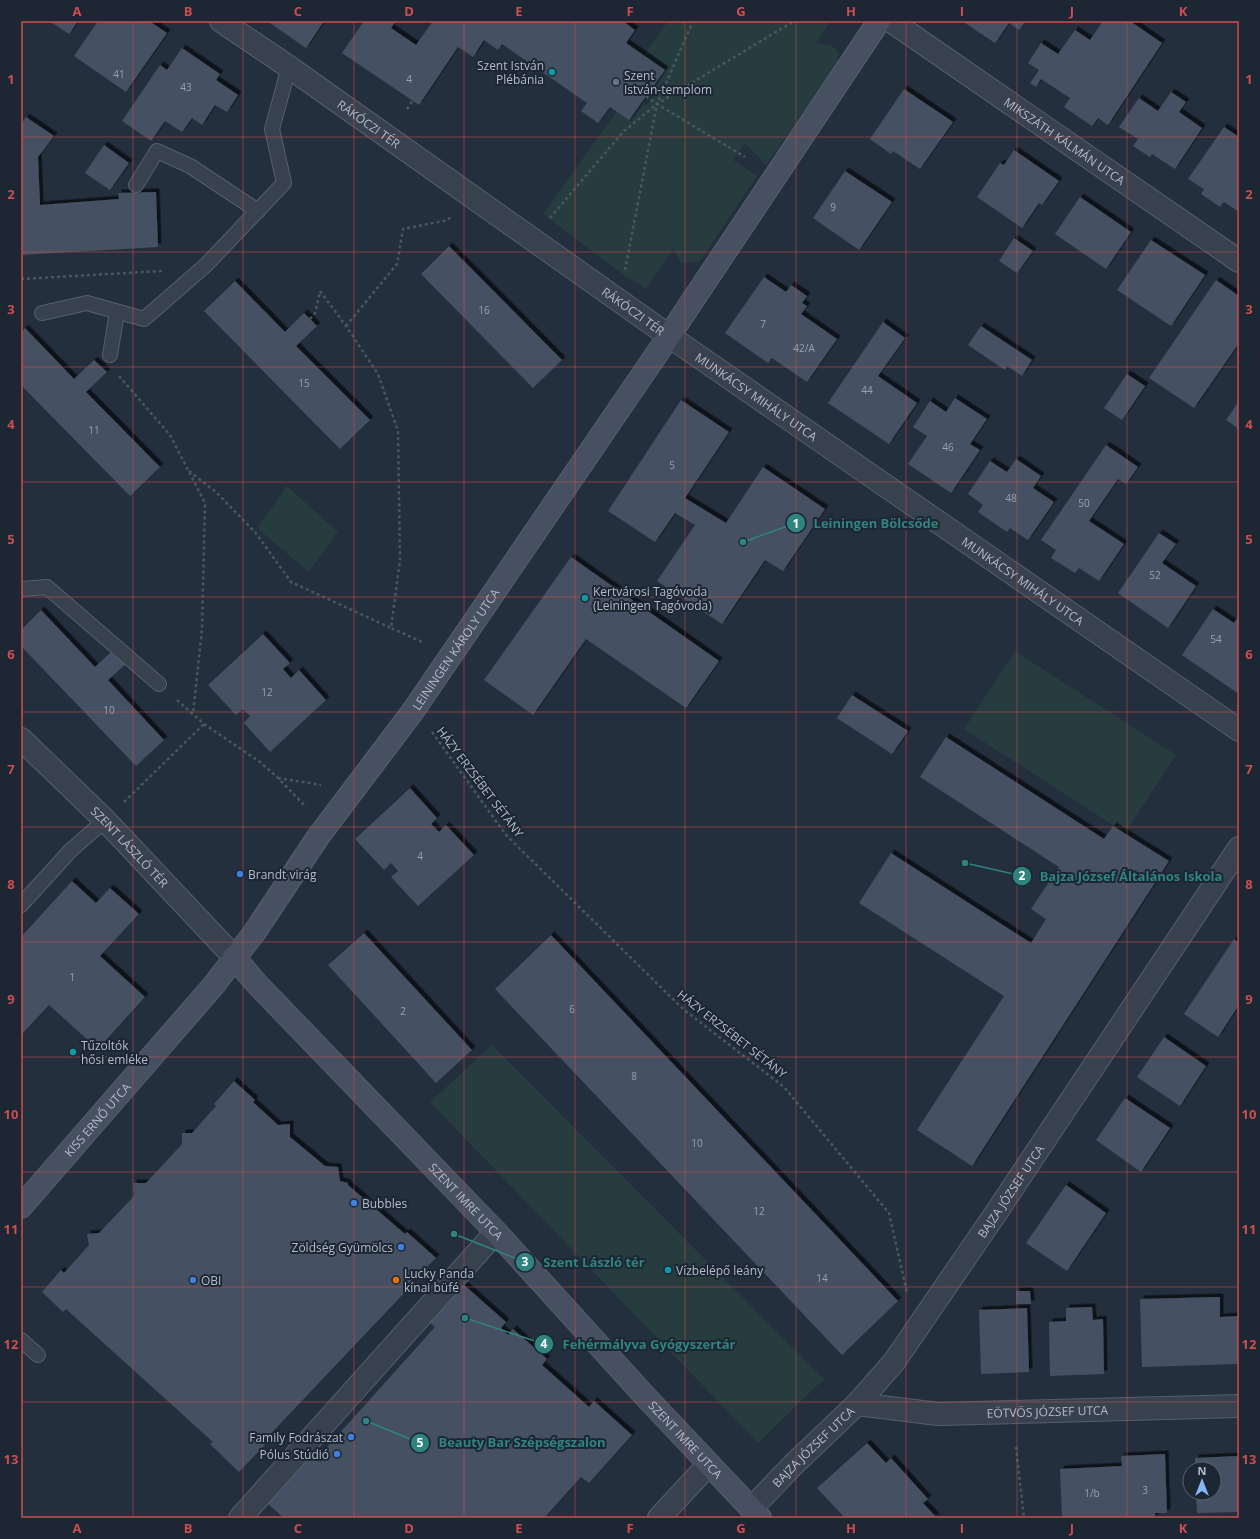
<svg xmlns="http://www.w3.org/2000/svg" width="1260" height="1539" font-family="'Open Sans',sans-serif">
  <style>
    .green { fill: #263c3f }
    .building { fill: #455162; filter: url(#shadow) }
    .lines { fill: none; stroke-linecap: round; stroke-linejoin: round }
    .lane-casing { stroke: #565f6c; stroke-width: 16 }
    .street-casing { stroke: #565f6c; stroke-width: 24 }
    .secondary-casing { stroke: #565f6c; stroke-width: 24 }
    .path { stroke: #44595c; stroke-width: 2.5; stroke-dasharray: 3 3; stroke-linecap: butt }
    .lane { stroke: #38414e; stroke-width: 14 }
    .street { stroke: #38414e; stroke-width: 22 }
    .secondary { stroke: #465061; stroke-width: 22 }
    .grid { fill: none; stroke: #ce4d50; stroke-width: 1; stroke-opacity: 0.55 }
    .culture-dot { fill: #0f9aa8; stroke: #1d2633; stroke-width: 1.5 }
    .worship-dot { fill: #6b7280; stroke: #1d2633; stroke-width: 1.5 }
    .shop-dot { fill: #3f7fe0; stroke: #1d2633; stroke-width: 1.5 }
    .food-dot { fill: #e8710a; stroke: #1d2633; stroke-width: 1.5 }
    .labels { text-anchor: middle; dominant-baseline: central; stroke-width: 4; stroke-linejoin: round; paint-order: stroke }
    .number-label { font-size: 10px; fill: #98a1af }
    .poi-label { font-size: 12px; fill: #b4bcc9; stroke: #1d2633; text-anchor: start }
    .street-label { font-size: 12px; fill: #b4bcc9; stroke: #1d2633 }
    .leader { fill: none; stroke: #308480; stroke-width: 1.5 }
    .callout-dot { fill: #308480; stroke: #1d2633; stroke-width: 1.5 }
    .mark-label { font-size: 12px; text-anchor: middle; font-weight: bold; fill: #fff }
    .callout-label { font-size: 13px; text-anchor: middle; font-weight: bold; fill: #308480; stroke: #1d2633; stroke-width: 4; stroke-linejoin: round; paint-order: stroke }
    .neatline { fill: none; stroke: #ce4d50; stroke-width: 1.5 }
    .grid-label { font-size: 13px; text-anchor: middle; font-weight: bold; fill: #ce4d50 }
  </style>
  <defs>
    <filter id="shadow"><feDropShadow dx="3.5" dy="-3.5" stdDeviation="0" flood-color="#0009"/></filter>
  </defs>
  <rect width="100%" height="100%" fill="#242f3e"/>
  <path class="green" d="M668 21H831L816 43 832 46 839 53 837 65 766 165 745 143 733 160 757 176 700 261 681 264 674 248 646 289 624 275 543 214 617 111 631 122 644 103 647 105 655 94 652 92 666 71 644 55Z
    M287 486 338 532 309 572 257 528Z
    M1015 651 1176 755 1125 833 964 729Z
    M492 1045 824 1379 758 1443 430 1102Z"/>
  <path class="building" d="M49 21H78L69 34Z
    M98 21H149L167 33 126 92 74 56Z
    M267 21H324L306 48Z
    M364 21H396L391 28 416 45 433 21H623L635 30 626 43 665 70 629 120 610 107 598 123 581 111 587 103 502 44 498 50 484 40 473 57 458 47 419 105 342 53Z
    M962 21H1026L1019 30 1009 23 995 43Z
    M1103 21H1130L1162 43 1108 125 1098 118 1092 126 1064 107 1070 98 1041 79 1036 87 1030 83 1039 70 1028 63 1041 43 1058 54 1075 30 1090 40Z
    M182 48 220 74 216 80 238 95 227 112 215 105 202 125 192 118 182 132 165 121 151 141 122 121 160 65 167 70Z
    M904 89 953 122 920 169 893 151 891 154 870 139Z
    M1171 92 1186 102 1179 112 1202 128 1175 169 1152 154 1150 157 1133 146 1138 139 1119 127 1139 98 1158 111Z
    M26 117 54 136 38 157 40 205 119 199 118 193 156 192 158 247 21 255V124Z
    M1224 127 1239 137V212L1224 202 1220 207 1201 194 1204 189 1188 179Z
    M104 145 129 163 110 190 85 173Z
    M1014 150 1059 181 1042 205 1039 203 1022 228 977 197 1000 163 1004 165Z
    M845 171 892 202 859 250 813 218Z
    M1080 197 1131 232 1106 269 1055 234Z
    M1014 238 1033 251 1017 273 999 261Z
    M1151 240 1205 275 1171 326 1117 290Z
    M449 246 562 360 533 388 421 274Z
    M764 277 786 292 791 285 807 296 802 303 807 306 801 314 837 339 807 382 772 358 768 363 725 333Z
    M1216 280 1239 296V343L1194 408 1149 378Z
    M235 281 285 332 304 313 317 326 296 346 370 420 340 449 204 311Z
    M883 322 905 338 878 376 917 403 889 444 828 403Z
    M981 326 1032 360 1022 376 1007 366 1005 370 968 345Z
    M25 328 74 379 94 360 107 372 86 392 160 467 130 496 21 385V332Z
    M1127 374 1145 386 1122 420 1104 408Z
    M955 398 987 419 970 444 980 450 951 493 908 464 927 436 913 427 930 401 946 412Z
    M681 400 729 432 685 498 726 523 763 467 825 509 783 571 765 560 722 624 657 581 695 525 675 513 655 542 608 511Z
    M1239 401V429L1226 420Z
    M1106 445 1138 467 1126 484 1118 479 1089 521 1124 544 1099 581 1079 568 1075 573 1051 558 1056 550 1041 540Z
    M1016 459 1041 476 1033 488 1054 502 1028 540 1010 528 1007 532 978 512 983 505 968 494 990 461 1007 472Z
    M1159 533 1176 544 1162 563 1196 586 1168 628 1118 593Z
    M571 557 719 661 686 708 586 639 533 715 484 680Z
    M1213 609 1234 623 1239 615V694L1182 655Z
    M41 610 95 667 114 649 127 663 108 680 164 740 136 766 21 646V630Z
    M263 634 290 663 283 669 291 678 299 670 326 700 270 752 244 723 250 716 243 709 236 715 208 685Z
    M852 695 908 731 892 754 837 718Z
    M946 737 1104 839 1113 826 1169 861 972 1166 917 1130 1004 996 859 903 891 853 1031 943 1046 919 1031 909 1059 867 920 777Z
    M410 788 437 818 431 824 439 832 446 825 474 855 418 906 391 877 398 871 391 863 384 870 355 839Z
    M72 881 96 903 110 888 139 914 100 956 145 997 98 1049 49 1005 21 1035V937Z
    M364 933 472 1050 436 1083 328 965Z
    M551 935 898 1301 842 1355 495 989Z
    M1234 939 1239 943V1005L1218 1037 1184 1014Z
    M1164 1037 1206 1066 1180 1106 1137 1077Z
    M234 1081 255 1100 253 1102 278 1125 290 1124V1137L325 1166 338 1167 340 1181 348 1183V1185L405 1234 407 1232 436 1258 407 1287 409 1288 263 1442 265 1445 239 1472 210 1444 213 1442 66 1309 63 1312 42 1292 61 1270 64 1273 89 1245 87 1234 99 1233 134 1196 133 1183H146L182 1144V1133H192L216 1106 214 1104Z
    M1125 1098 1170 1128 1141 1172 1096 1140Z
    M1066 1185 1106 1213 1067 1271 1026 1243Z
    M463 1284 506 1322 501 1328 508 1335 513 1329 547 1359 542 1365 589 1407 594 1401 632 1435 589 1483 581 1477 544 1518H284L267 1503 313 1451 319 1456 435 1327 429 1322Z
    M1016 1291H1030L1031 1304H1016Z
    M1220 1297V1317L1239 1316V1364L1142 1367 1140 1299Z
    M1092 1307 1093 1320 1103 1319 1104 1374 1050 1376 1049 1322 1066 1321V1308Z
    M1027 1308 1029 1372 981 1374 979 1310Z
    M867 1443 886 1463 891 1458 928 1499 923 1503 937 1518H845L817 1488Z
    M1165 1454 1167 1513H1155V1518H1062L1060 1469 1122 1466 1121 1456Z
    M1239 1456V1512L1197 1513 1196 1493H1214V1469H1195V1458Z"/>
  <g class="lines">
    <g class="lane-casing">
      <path id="lane" d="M136 185 157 151 190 166 258 211
        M42 313 87 303 144 319 206 265 284 183 272 129 289 67
        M110 355 117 312
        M22 589 47 587 159 684
        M21 905 70 851 105 820
        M21 1340 38 1355"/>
    </g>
    <g class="street-casing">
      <g id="street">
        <path id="s1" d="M221 21 289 67 669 336 1239 730"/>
        <path id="s2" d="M891 21 1239 261"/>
        <path id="s3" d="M21 739 105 820 234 957"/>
        <path id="s4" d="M857 1404 938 1414 1239 1406"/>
        <path id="s5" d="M751 1509 793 1465 857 1404 894 1362 998 1210 1239 848"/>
        <path d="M240 1518 496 1232"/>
        <path d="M659 1518 709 1464"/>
      </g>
    </g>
    <g class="secondary-casing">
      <g id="secondary">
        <path id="s6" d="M234 957 256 983 496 1232 643 1394 760 1518"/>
        <path id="s7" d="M21 1207 213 986 254 933 318 837 413 711 669 336 879 21"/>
      </g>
    </g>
    <path class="path" d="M646 96 657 104 693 21
      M407 109 413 100
      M550 218 623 132 657 104 745 157
      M625 270 657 104 794 21
      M21 279 162 271
      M320 291 346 326 378 374 398 431 400 560 391 628 422 642
      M310 319 315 313 320 292
      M346 326 397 264 403 229 448 220 452 215
      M119 376 170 435 205 503 202 629 193 714
      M189 471 216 492 255 532 291 582 391 628
      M177 700 204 724 260 762 278 778 306 807
      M432 732 506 835 683 1009 784 1087 889 1213 907 1293
      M278 778 321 785
      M124 802 204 724
      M1016 1447 1024 1518"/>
    <use href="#lane" class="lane"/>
    <use href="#street" class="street"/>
    <use href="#secondary" class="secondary"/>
  </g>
  <path class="grid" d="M133 21V1518M243 21V1518M354 21V1518M464 21V1518M575 21V1518M685 21V1518M796 21V1518M906 21V1518M1017 21V1518M1127 21V1518M21 137H1239M21 252H1239M21 367H1239M21 482H1239M21 597H1239M21 712H1239M21 827H1239M21 942H1239M21 1057H1239M21 1172H1239M21 1287H1239M21 1402H1239"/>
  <g class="culture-dot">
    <circle cx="552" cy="72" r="4"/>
    <circle cx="585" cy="598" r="4"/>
    <circle cx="73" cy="1052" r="4"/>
    <circle cx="668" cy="1270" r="4"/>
  </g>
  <circle class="worship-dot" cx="616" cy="82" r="4"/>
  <g class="shop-dot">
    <circle cx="240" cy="874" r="4"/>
    <circle cx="354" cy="1203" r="4"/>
    <circle cx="401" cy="1247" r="4"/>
    <circle cx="193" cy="1280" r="4"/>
    <circle cx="351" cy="1437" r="4"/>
    <circle cx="337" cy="1454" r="4"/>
  </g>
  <circle class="food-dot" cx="396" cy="1280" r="4"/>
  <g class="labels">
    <g class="number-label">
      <text x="119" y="74">41</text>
      <text x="409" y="79">4</text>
      <text x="186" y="87">43</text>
      <text x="833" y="207">9</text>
      <text x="484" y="310">16</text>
      <text x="763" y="324">7</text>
      <text x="804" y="348">42/A</text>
      <text x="304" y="383">15</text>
      <text x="867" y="390">44</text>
      <text x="94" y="430">11</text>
      <text x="948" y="447">46</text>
      <text x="672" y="465">5</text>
      <text x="1011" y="498">48</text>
      <text x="1084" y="503">50</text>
      <text x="1155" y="575">52</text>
      <text x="1216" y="639">54</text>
      <text x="267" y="692">12</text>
      <text x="109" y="710">10</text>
      <text x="420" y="856">4</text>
      <text x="72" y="977">1</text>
      <text x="572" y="1009">6</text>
      <text x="403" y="1011">2</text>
      <text x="634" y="1076">8</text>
      <text x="697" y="1143">10</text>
      <text x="759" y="1211">12</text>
      <text x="822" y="1278">14</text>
      <text x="1145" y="1490">3</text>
      <text x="1092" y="1493">1/b</text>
    </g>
    <g class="poi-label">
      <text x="544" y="65" text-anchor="end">Szent István<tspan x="544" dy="14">Plébánia</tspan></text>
      <text x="624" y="75">Szent<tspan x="624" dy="14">István-templom</tspan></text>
      <text x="593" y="591">Kertvárosi Tagóvoda<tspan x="593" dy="14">(Leiningen Tagóvoda)</tspan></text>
      <text x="248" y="874">Brandt virág</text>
      <text x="81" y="1045">Tűzoltók<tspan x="81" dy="14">hősi emléke</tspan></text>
      <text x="362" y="1203">Bubbles</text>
      <text x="393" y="1247" text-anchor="end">Zöldség Gyümölcs</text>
      <text x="676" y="1270">Vízbelépő leány</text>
      <text x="404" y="1273">Lucky Panda<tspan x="404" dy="14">kínai büfé</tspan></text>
      <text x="201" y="1280">OBI</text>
      <text x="343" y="1437" text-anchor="end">Family Fodrászat</text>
      <text x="329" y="1454" text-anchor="end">Pólus Stúdió</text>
    </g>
    <g class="street-label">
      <text stroke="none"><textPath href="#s1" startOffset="180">RÁKÓCZI TÉR</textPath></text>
      <text stroke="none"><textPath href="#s2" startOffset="211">MIKSZÁTH KÁLMÁN UTCA</textPath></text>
      <text stroke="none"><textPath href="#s1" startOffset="504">RÁKÓCZI TÉR</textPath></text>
      <text stroke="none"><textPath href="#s1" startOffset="654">MUNKÁCSY MIHÁLY UTCA</textPath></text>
      <text stroke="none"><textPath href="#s1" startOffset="978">MUNKÁCSY MIHÁLY UTCA</textPath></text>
      <text stroke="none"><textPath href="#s7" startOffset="708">LEININGEN KÁROLY UTCA</textPath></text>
      <text transform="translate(480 782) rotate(53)">HÁZY ERZSÉBET SÉTÁNY</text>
      <text stroke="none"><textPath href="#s3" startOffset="153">SZENT LÁSZLÓ TÉR</textPath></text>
      <text transform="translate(732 1034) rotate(38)">HÁZY ERZSÉBET SÉTÁNY</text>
      <text stroke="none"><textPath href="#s7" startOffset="116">KISS ERNŐ UTCA</textPath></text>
      <text stroke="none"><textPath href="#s5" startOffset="412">BAJZA JÓZSEF UTCA</textPath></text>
      <text stroke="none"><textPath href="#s6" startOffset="337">SZENT IMRE UTCA</textPath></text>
      <text stroke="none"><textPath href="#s4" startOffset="191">EÖTVÖS JÓZSEF UTCA</textPath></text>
      <text stroke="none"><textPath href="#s6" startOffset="661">SZENT IMRE UTCA</textPath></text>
      <text stroke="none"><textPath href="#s5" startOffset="88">BAJZA JÓZSEF UTCA</textPath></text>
    </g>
  </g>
  <path class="leader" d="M743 542L796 523M965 863L1022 876M454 1234L525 1262M465 1318L544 1344M366 1421L420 1443"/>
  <g class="callout-dot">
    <circle cx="743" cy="542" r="4"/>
    <circle cx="965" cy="863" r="4"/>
    <circle cx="454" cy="1234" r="4"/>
    <circle cx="465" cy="1318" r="4"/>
    <circle cx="366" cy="1421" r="4"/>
    <circle cx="796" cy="523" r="10"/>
    <circle cx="1022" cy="876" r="10"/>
    <circle cx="525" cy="1262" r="10"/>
    <circle cx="544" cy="1344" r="10"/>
    <circle cx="420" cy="1443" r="10"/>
  </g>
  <g class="mark-label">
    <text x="796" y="528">1</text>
    <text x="1022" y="880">2</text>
    <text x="525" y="1266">3</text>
    <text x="544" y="1348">4</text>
    <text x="420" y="1447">5</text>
  </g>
  <g class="callout-label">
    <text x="876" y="528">Leiningen Bölcsőde</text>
    <text x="1131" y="881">Bajza József Általános Iskola</text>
    <text x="594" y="1267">Szent László tér</text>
    <text x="649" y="1349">Fehérmályva Gyógyszertár</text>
    <text x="522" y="1447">Beauty Bar Szépségszalon</text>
  </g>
  <rect width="1260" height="1539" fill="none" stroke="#1d2633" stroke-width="44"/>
  <g transform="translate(1202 1481)"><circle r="19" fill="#1d2633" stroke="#59626f"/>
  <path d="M0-3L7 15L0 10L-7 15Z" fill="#8ab4f8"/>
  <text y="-6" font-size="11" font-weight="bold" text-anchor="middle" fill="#b4bcc9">N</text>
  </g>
  <rect x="22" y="22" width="1216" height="1495" class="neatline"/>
  <g class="grid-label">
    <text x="77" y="16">A</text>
    <text x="188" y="16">B</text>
    <text x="298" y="16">C</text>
    <text x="409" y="16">D</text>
    <text x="519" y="16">E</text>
    <text x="630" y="16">F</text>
    <text x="741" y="16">G</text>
    <text x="851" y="16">H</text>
    <text x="962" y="16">I</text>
    <text x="1072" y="16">J</text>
    <text x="1183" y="16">K</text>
    <text x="11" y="84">1</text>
    <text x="1249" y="84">1</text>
    <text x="11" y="199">2</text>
    <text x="1249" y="199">2</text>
    <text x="11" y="314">3</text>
    <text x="1249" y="314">3</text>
    <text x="11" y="429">4</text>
    <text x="1249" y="429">4</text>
    <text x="11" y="544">5</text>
    <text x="1249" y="544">5</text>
    <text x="11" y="659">6</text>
    <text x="1249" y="659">6</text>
    <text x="11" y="774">7</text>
    <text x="1249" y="774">7</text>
    <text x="11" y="889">8</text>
    <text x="1249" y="889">8</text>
    <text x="11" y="1004">9</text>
    <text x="1249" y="1004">9</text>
    <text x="11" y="1119">10</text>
    <text x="1249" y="1119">10</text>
    <text x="11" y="1234">11</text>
    <text x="1249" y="1234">11</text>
    <text x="11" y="1349">12</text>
    <text x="1249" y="1349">12</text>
    <text x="11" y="1464">13</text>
    <text x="1249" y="1464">13</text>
    <text x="77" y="1533">A</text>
    <text x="188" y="1533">B</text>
    <text x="298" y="1533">C</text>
    <text x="409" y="1533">D</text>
    <text x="519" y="1533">E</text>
    <text x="630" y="1533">F</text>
    <text x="741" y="1533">G</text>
    <text x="851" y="1533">H</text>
    <text x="962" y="1533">I</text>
    <text x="1072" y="1533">J</text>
    <text x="1183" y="1533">K</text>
  </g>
</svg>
